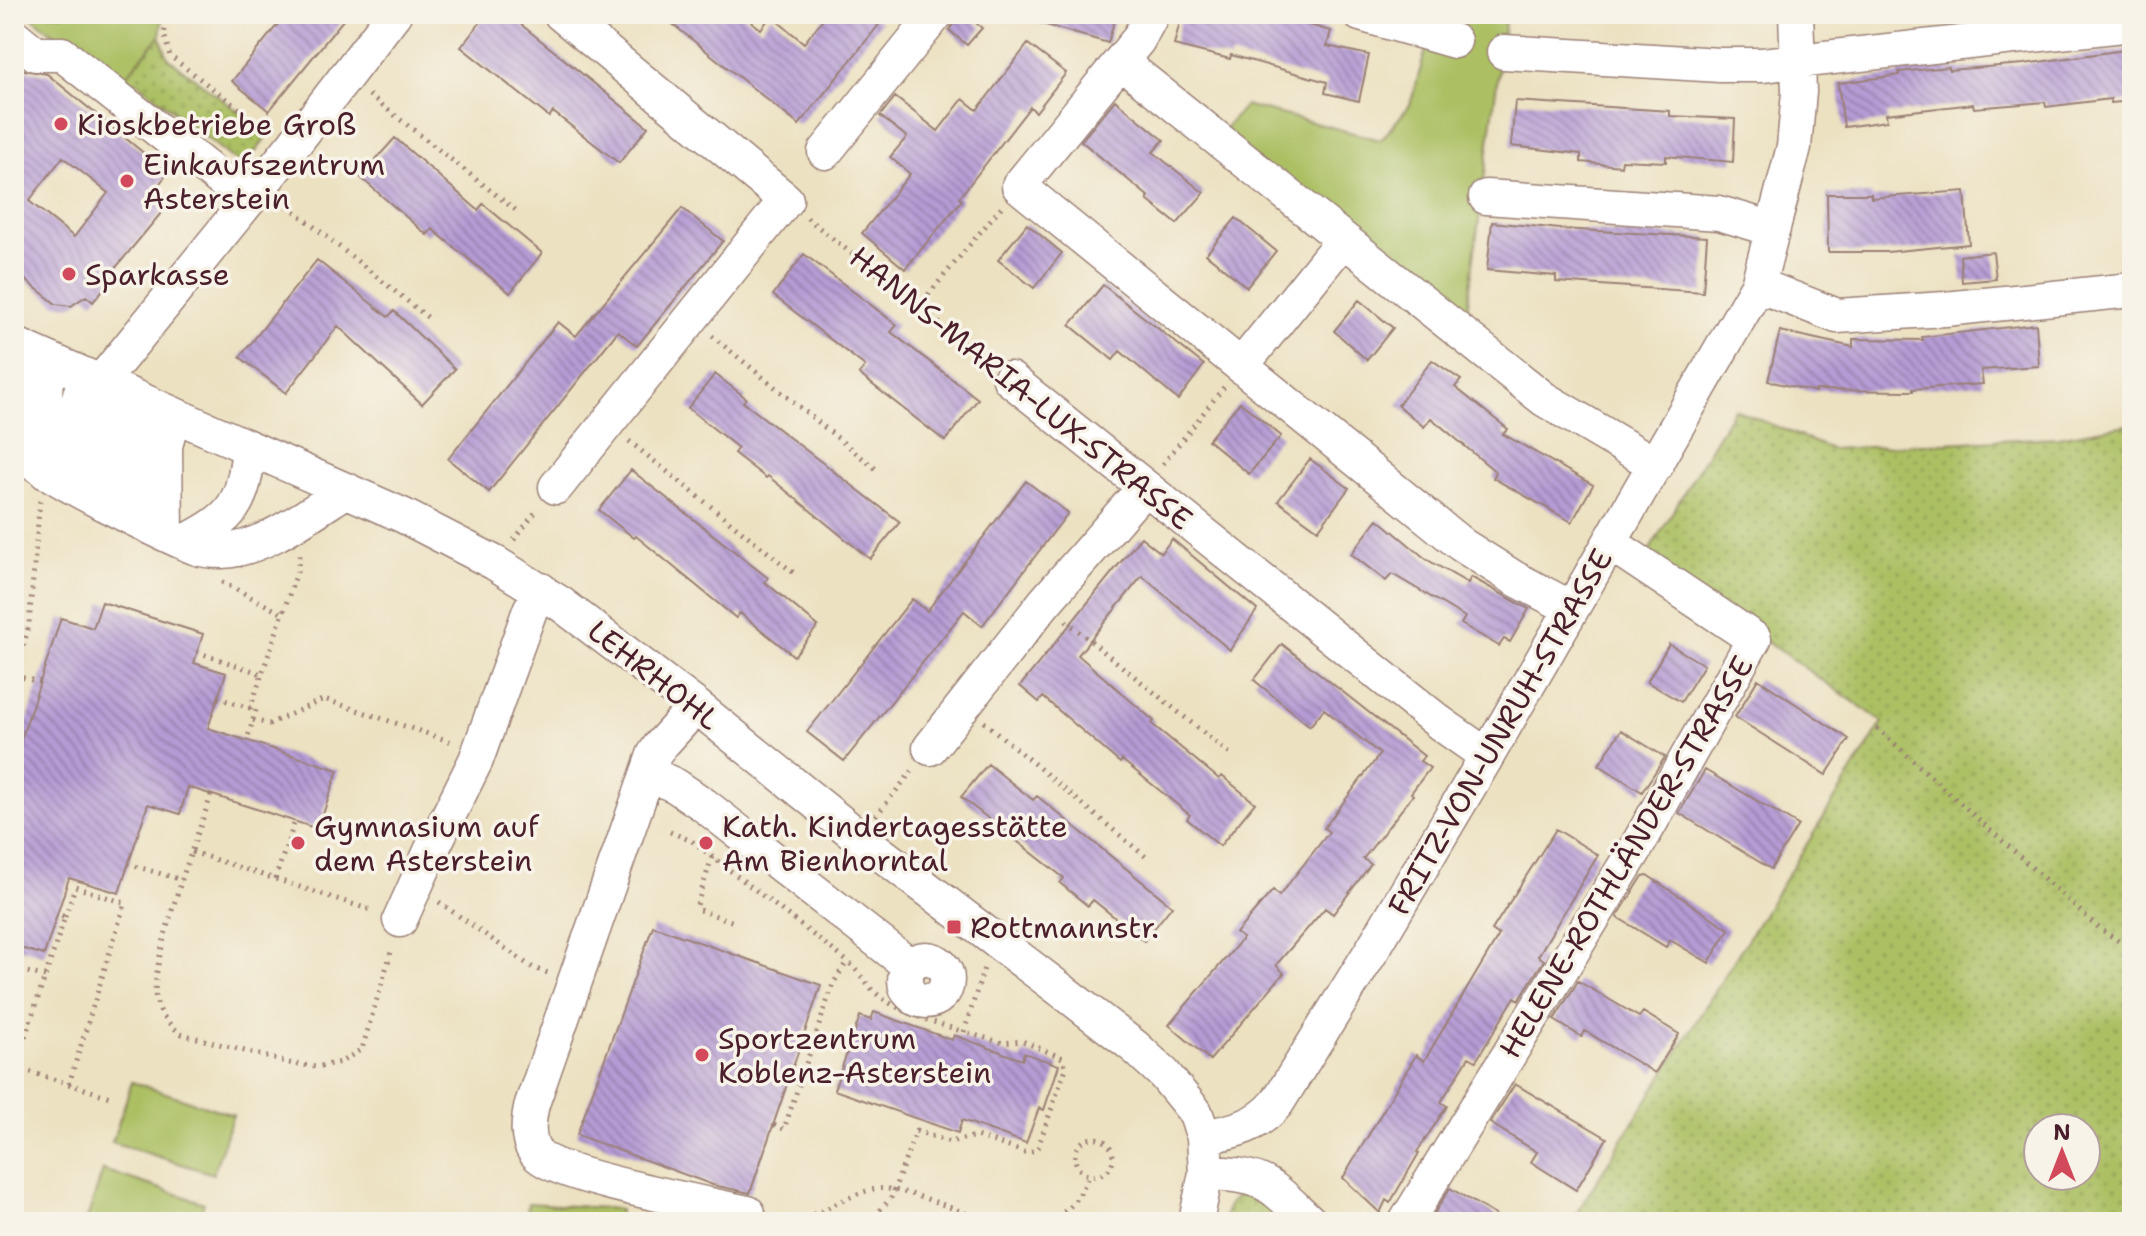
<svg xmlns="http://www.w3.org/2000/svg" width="2146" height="1236" font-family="'Shantell Sans',sans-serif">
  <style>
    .grass { fill: url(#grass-dots); stroke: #7b7048; stroke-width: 2; fill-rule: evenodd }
    .park { fill: #acc064; stroke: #7b7048; stroke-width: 2 }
    .building { fill: url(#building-back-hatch); fill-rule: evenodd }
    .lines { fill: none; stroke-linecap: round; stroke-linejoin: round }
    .minor-casing { stroke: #9b8076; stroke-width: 37 }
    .path { stroke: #9b8076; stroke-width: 5; stroke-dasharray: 2 6; stroke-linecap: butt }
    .minor { stroke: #fff; stroke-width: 34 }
    .poi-dot { fill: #d1495b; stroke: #f7f3e8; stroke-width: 3 }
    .labels { text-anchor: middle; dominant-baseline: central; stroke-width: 7; stroke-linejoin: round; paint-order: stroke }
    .poi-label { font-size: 30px; fill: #4a1f2b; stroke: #f7f3e8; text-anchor: start }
    .street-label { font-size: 30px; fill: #4a1f2b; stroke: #f7f3e8 }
  </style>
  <defs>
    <pattern id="grass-dots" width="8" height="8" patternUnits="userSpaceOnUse" patternTransform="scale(2)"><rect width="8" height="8" fill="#acc064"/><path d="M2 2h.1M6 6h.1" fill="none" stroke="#8e9b53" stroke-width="1.8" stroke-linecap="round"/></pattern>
    <pattern id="building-back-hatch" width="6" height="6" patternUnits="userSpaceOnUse" patternTransform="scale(2)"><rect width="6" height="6" fill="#b59bd4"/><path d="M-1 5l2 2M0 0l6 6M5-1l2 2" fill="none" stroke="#957eac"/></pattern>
  </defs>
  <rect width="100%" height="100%" fill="#f7f3e8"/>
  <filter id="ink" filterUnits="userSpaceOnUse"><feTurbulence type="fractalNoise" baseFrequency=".0125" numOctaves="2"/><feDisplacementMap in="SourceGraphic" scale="16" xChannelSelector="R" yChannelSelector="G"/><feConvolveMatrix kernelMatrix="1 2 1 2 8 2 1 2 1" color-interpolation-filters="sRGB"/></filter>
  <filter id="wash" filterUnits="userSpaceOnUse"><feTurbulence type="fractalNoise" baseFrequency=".006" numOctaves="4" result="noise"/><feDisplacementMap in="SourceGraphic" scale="32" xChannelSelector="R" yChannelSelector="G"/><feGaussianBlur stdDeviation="1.8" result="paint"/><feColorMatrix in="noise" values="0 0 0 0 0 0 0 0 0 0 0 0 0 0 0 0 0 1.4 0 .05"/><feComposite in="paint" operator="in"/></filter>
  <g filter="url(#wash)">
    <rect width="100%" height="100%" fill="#ece1c1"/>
    <path class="grass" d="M160 36 168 58 269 135 243 167 137 82 119 84Z
      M1734 409 1831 449 2058 437 2132 424V1222H1571L1883 722 1645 558ZM2038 1128H2086V1176H2038Z
      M1239 1195 1267 1200 1291 1222H1222L1230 1203Z"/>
    <path class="park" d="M28 14H163L160 36 119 84Z
      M1463 14H1506L1465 326 1222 132 1245 105 1381 140 1410 105 1428 43 1457 49Z
      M132 1082 233 1115 213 1174 112 1142Z
      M103 1170 204 1203 198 1222H86Z
      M528 1203 620 1209 619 1222H526Z"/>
    <g id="blocks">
      <path class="building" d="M286 14H348L269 111 232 81Z
        M487 14H508L648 127 619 163 553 112 549 117 461 47Z
        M660 14H741L761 29 771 16 804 43 827 14H870L881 22 799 125Z
        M961 14H965L982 28 967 45 949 30Z
        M1030 14H1116L1108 43 1029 20Z
        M1182 14H1268L1331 31 1327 46 1369 55 1359 101 1325 93 1327 82 1231 55 1230 59 1174 45Z
        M1028 44 1066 73 1036 112 1030 107 959 198 962 200 905 269 862 233 910 174 890 157 907 137 880 116 895 97 938 131 963 99 977 110Z
        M2132 49V101L2111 103V99L2046 107 2045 102 1974 108 1973 104 1886 114 1887 121 1844 127 1838 83 1899 75V72L1949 67V70L2024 64Z
        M14 62 24 70 47 74 168 173 156 188 171 201 113 271 116 274 93 302 86 296 71 306 56 304 14 271ZM63 157 108 193 74 237 29 201Z
        M1115 100 1164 140 1153 152 1204 193 1177 224 1147 200 1149 197 1081 141Z
        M1515 101 1670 111V116L1735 119 1733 162 1666 156V162L1622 160 1621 166 1581 162V154L1511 146Z
        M395 138 478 210 483 204 542 253 510 293 432 229 427 235 360 177Z
        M1965 191 1969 244 1887 252H1828L1827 194H1871V198Z
        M682 208 723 241 637 346 618 331 489 492 448 459 558 322 576 336Z
        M1236 218 1276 251 1247 287 1206 254Z
        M1492 222 1560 229 1707 237 1703 292 1556 282V276L1487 270Z
        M1027 224 1062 253 1034 288 998 260Z
        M1993 252 1996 279 1962 282 1960 256Z
        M804 254 897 325 891 332 978 399 945 441 859 374 865 366 773 295Z
        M317 260 388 317 394 311 455 369 422 404 338 326 286 393 240 357Z
        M1103 285 1204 365 1178 400 1120 351 1113 360 1070 325Z
        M1359 300 1393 328 1367 360 1334 331Z
        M2036 324 2039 366 1981 370 1983 384 1913 389V391L1816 390V392L1768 381 1780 331 1853 347V339L1923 340 1922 337Z
        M1432 360 1461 380 1455 387 1508 429 1503 434 1593 485 1572 522 1493 478 1496 472 1431 418 1424 427 1398 405Z
        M715 374 746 398 743 402 900 522 870 559 768 476 766 478 734 453 738 448 688 408Z
        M1240 402 1281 436 1249 474 1208 440Z
        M1310 459 1349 488 1318 530 1278 501Z
        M631 470 768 578 765 582 818 626 794 656 740 613 736 618 636 536 634 538 599 510Z
        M1026 481 1068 513 982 626 964 611 844 761 807 732 912 599 927 611Z
        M1378 519 1426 559 1468 583 1471 577 1529 609 1510 642 1504 639 1499 646 1461 624 1465 617 1392 574 1386 581 1351 554Z
        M1141 537 1161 553 1172 539 1257 610 1230 650 1142 576 1078 655 1154 721 1152 724 1219 779 1222 776 1255 803 1220 846 1187 819 1190 815 1122 760 1120 763 1043 697 1039 702 1020 686Z
        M102 602 203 634 194 663 226 673 208 728 338 770 318 829 188 787 180 814 148 804 119 893 69 878 44 955 14 946V761L61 618 93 628Z
        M1282 644 1424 756 1420 761 1430 768 1411 793 1413 795 1363 859 1371 864 1333 914 1325 908 1276 965 1284 973 1210 1060 1169 1025 1243 938 1236 933 1255 911 1273 890 1279 896 1329 832 1324 828 1380 754 1324 709 1310 726 1254 680Z
        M1669 644 1704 665 1681 702 1647 682Z
        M1758 679 1849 739 1826 775 1735 717Z
        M1621 730 1665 757 1642 792 1599 765Z
        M988 764 1033 800 1037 796 1172 906 1144 941 1093 900 1088 906 1060 883 1064 878 961 797Z
        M1705 770 1798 825 1771 869 1679 813Z
        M1556 829 1598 855 1538 956 1544 960 1519 1000 1515 997 1476 1061 1469 1057 1441 1102 1447 1106 1417 1152 1419 1153 1390 1203 1386 1200 1380 1213 1343 1178 1416 1055 1424 1061 1499 935 1492 930Z
        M1647 875 1729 929 1709 963 1670 940 1666 947 1617 917 1643 876Z
        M653 926 821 985 750 1193 713 1185 577 1135Z
        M1578 981 1639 1017 1643 1012 1679 1034 1655 1073 1585 1031 1582 1037 1554 1020Z
        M874 1012 952 1040 954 1035 1022 1060 1024 1053 1059 1065 1044 1110 1039 1108 1026 1143 962 1120 958 1133 834 1090 860 1016 871 1020Z
        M1515 1084 1607 1138 1576 1190 1531 1162 1537 1152 1490 1123Z
        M1450 1188 1507 1222H1429Z"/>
    </g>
  </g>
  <g filter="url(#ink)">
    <use href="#blocks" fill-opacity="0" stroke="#9b8076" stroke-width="2"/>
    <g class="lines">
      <g class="minor-casing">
        <path id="minor" d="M1152 14 1138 40 1019 186 1462 545 1514 578 1571 608
          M1360 14 1454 41
          M14 36 36 54H62L247 200
          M1504 52 1720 65H1762L2132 24
          M1121 62 1544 399 1656 465
          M825 152 936 14
          M1486 197 1719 213 1773 229
          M1758 285 1837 316 1945 309 2132 290
          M14 344 402 515 495 563 561 604 696 706 860 838 1065 993 1135 1047 1164 1074 1195 1112 1204 1137 1206 1173 1196 1222
          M27 350C17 377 5 425 21 451 32 471 170 538 197 548 205 551 214 551 222 551 263 550 313 511 347 490
          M1242 365 1343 240
          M1010 379 1440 723 1487 756
          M100 383 291 148 394 14
          M46 472 45 392 46 381 55 363
          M71 486C73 449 70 410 87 377
          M556 487 786 200 561 14
          M104 502C103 466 94 420 112 389
          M138 519 134 431 140 401
          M166 533 165 447 172 416
          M185 542C234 517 243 504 249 448
          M696 706 660 746 654 755 532 1104C528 1121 525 1143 539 1156 563 1178 709 1204 748 1213
          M930 748 1044 603 1145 487
          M648 773 676 786 704 805 910 966
          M400 920 431 851 476 760 530 610 541 590
          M905 980a21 21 0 1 1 42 0a21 21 0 1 1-42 0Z
          M1204 1137C1234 1131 1257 1127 1277 1103L1374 947 1487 756 1758 285 1794 147 1799 92 1796 14
          M1206 1173C1266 1175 1267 1182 1310 1222
          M1406 1222 1636 848 1754 639 1610 543"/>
      </g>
      <path class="path" d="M168 14 164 34 170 56 267 130
        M369 95 518 212
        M282 201 431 320
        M807 218 987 361
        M918 307 1002 206
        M712 336 876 469
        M629 441 794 573
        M1163 464 1224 387
        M514 540 537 510
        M222 582 283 614
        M1066 621 1230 754
        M197 652 262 674
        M40 682 16 676 29 624 40 499
        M218 698 256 710 247 740
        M250 709 297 572 300 552
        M253 720 269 724 324 699 452 742
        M984 722 1146 857
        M1877 728 2099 928 2132 950
        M211 795C198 835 148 964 156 1000 160 1015 170 1026 182 1034L289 1063 316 1067 341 1062 362 1049 392 949
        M876 816 912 771
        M670 832 692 841 847 961C859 971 865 984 877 994 901 1014 935 1022 964 1032L984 968
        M192 852 374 911
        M712 857 697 905 699 910 737 923
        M128 864 182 880
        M275 879 295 821
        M439 902 533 968 548 973
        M65 917 75 887 125 903 69 1084
        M20 970 46 977
        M15 1067 65 917 57 914
        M15 1067 113 1098
        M774 1125 784 1129 833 984 847 961
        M1075 1157a19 19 0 1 1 38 0a19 19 0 1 1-38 0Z
        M774 1219C809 1227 841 1195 875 1189 901 1185 962 1213 989 1222
        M869 1222 891 1198 916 1131 950 1142 976 1136 1024 1152 1034 1151 1038 1147 1066 1068 1063 1058 1022 1041 1003 1043 964 1032
        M1042 1222C1067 1216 1079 1199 1089 1176"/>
      <use href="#minor" class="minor"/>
    </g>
  </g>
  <g class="poi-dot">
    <circle cx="61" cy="124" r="8"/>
    <circle cx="127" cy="181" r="8"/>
    <circle cx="69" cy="274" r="8"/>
    <circle cx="298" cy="843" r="8"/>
    <circle cx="706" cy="843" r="8"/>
    <rect x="946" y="919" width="16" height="16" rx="4"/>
    <circle cx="702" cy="1055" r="8"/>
  </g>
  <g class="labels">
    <g class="poi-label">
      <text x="77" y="124">Kioskbetriebe Groß</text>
      <text x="143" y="164">Einkaufszentrum<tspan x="143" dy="34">Asterstein</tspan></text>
      <text x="85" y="274">Sparkasse</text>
      <text x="314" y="826">Gymnasium auf<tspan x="314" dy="34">dem Asterstein</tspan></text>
      <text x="722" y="826">Kath. Kindertagesstätte<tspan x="722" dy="34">Am Bienhorntal</tspan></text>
      <text x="970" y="927">Rottmannstr.</text>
      <text x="718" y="1038">Sportzentrum<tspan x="718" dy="34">Koblenz-Asterstein</tspan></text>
    </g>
    <g class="street-label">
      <text transform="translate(1021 388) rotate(39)">HANNS-MARIA-LUX-STRASSE</text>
      <text transform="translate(654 675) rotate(38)">LEHRHOHL</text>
      <text transform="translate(1500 732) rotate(-60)">FRITZ-VON-UNRUH-STRASSE</text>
      <text transform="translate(1626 857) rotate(-59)">HELENE-ROTHLÄNDER-STRASSE</text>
    </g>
  </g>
  <rect width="2146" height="1236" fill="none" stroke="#f7f3e8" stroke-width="48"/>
  <g transform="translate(2062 1152)"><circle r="38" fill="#f7f3e8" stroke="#b29e9c" stroke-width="2"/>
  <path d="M0-6L14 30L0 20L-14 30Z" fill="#d1495b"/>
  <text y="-12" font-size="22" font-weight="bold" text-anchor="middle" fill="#4a1f2b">N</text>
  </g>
</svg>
